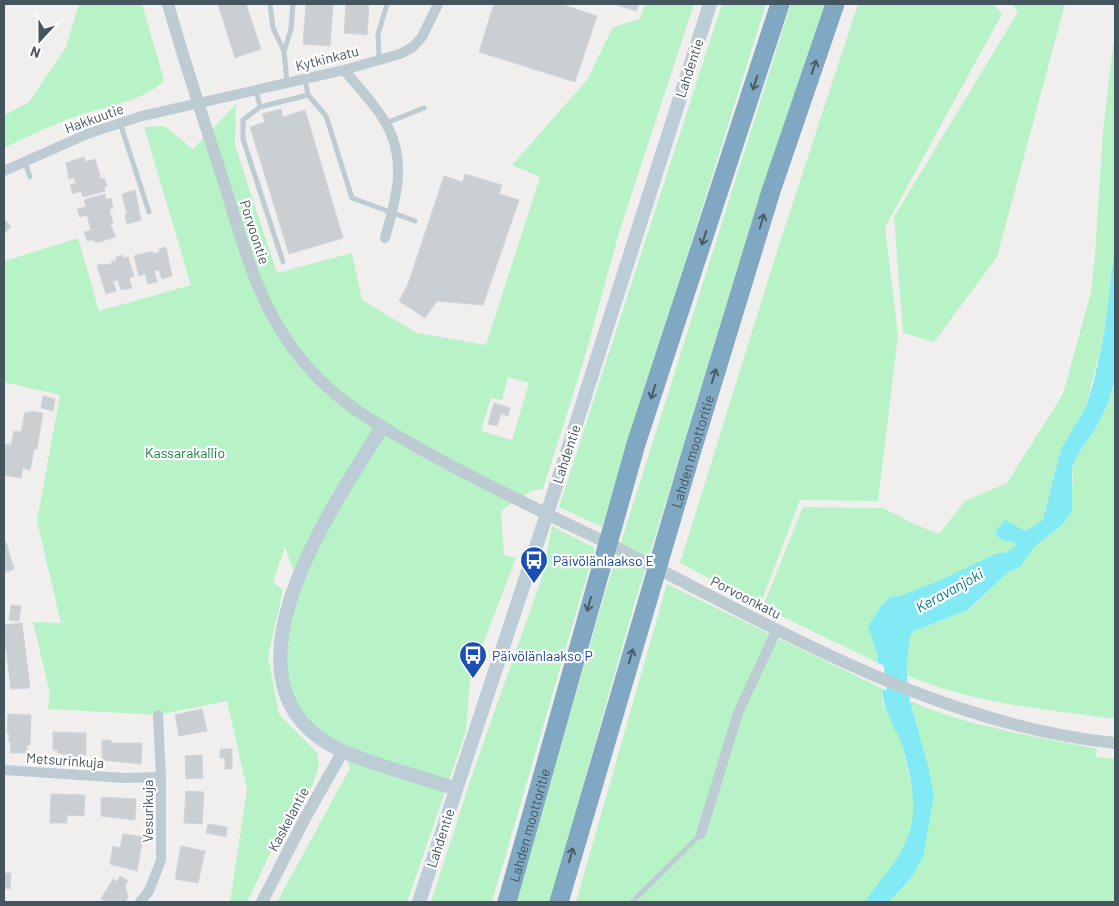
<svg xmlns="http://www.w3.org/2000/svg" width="1119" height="906" font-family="Barlow,sans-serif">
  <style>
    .green { fill: #b8f3c8; fill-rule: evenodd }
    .water { fill: #81eaf4 }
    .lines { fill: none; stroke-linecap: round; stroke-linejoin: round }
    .river { stroke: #81eaf4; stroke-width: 22 }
    .building { fill: #c9cfd3; stroke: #d1d5da }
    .service { stroke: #bdcbd2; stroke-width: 5 }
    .minor { stroke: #bdcbd2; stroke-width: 10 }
    .tertiary { stroke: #bdcbd2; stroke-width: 12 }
    .secondary { stroke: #bdcdd7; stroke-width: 14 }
    .motorway { stroke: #81a8c2; stroke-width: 19 }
    .oneway { stroke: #4a5d67 }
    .labels { text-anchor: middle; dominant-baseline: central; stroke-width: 4.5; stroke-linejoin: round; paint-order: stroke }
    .street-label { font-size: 14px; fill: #44555d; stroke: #fff }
    .park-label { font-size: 14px; fill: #0e863c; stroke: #fff }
    .transit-label { font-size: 14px; fill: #164399; stroke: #fff; text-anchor: start }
    .water-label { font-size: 15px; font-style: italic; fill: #047f8c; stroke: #fff }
  </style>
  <rect width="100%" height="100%" fill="#f1eeee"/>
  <path class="green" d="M79 4H142L164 80C147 101 98 108 71 118 48 127 26 137 4 148V115L29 102 66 47Z
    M645 4H694L619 233 583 363 543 489 531 491 501 511 504 555 516 558 470 678 466 731 407 902H277L350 768 343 751 302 723 281 676 297 581 285 547 273 582 283 590 268 657 279 714 317 753 319 766 313 784 273 847 247 902H230L247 789 227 701 158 715 48 709 50 694 33 622 61 623 37 521 60 395 4 382V264L5 261 78 238 99 311 191 285 144 127 164 126 193 149 236 104 235 145 277 273 352 253 362 300 417 333 486 345 540 177 512 165 587 80 613 27 640 19ZM508 377 529 383 512 440 481 431 491 398 502 400Z
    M722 4H766L602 527 559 507Z
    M791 4H825L757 205 634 605 550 902H516L606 590Z
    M858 4H993L1002 14 885 227 898 335 878 501 800 500 760 605 680 563 779 245Z
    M1011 4H1065L997 257 934 342 903 333 894 217 1018 12Z
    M1115 31V242L1105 329 1086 407 1061 449 1043 520 1024 531 1005 521 996 530 1004 541 1013 542 1016 545C1010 551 1005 554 997 553 963 569 927 592 889 597L878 663 763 607 803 507 883 508 914 524 939 534 965 501 1007 483 1063 394 1091 292 1095 255 1103 130Z
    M1115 378V719C1044 709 973 704 906 675L910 636 914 631 969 610 1007 573 1020 567 1034 546 1063 524 1073 481 1072 467 1081 449 1095 430 1109 401Z
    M552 526 595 548 492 902H431L471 778 542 577Z
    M667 584 883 689 882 702 901 741 914 797 912 829 904 847 867 902H576Z
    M910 701C969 727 1035 736 1097 749L1096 757 1115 759V902H889L911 878 934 796 929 769Z"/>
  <path class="water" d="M1115 242V378L1109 401 1095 430 1081 449 1072 467V511L1063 524 1034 547 1020 567 1007 573 968 610 914 631 910 636 906 675 878 663V656L868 627 881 606 890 597 902 595 939 581 997 553C1005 554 1010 551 1016 545L1013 542 1004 541 997 536 996 530 1005 520 1025 531 1043 520 1061 449 1086 407 1094 381 1105 329Z
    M883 689 910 701 929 769 934 796 923 857 911 878 889 902H865C877 883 894 866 904 846 921 813 911 775 901 742 895 723 881 710 883 689Z"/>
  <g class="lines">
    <path class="river" d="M892 640 900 712 904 724"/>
  </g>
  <path class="building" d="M218 4H246L261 49 235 58Z
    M306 4H333L330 46 303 44Z
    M346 4H369L367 35 344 33Z
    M494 4H560L597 16 575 82 479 52Z
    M614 4H639L636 11Z
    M281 109 283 117 305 110 343 238 289 254 250 127 265 122 262 114Z
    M84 157 85 162 95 159 101 179 104 178 107 186 104 187 105 191 83 197 81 191 73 194 70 185 76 183 74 178 69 179 66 163Z
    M465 174 502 185 499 194 519 200 483 305 437 301 425 318 399 301 408 284 444 176 463 182Z
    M135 190 141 220 127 224 125 215 127 214 122 194Z
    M105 194 106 200 111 198 113 208 109 209 113 223 110 224 116 237 95 243V240L87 241 84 232 91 230 87 215 80 217 77 209 86 207 84 200Z
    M4 219 11 227 4 233Z
    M166 247 172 276 162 279 159 270 154 271 157 282 148 284 145 274 139 276 134 256 152 251 153 254 160 252 159 249Z
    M122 255 123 258 128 257 134 276 129 278 132 288 121 290 118 280 113 281 116 291 106 294 97 265 112 264 111 262 117 260 116 257Z
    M43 396 55 399 53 411 41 408Z
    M494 403 510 408 508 416 501 413 497 426 488 424Z
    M30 411 43 413 37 449H34L30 470 23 468 21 478 4 475V444L11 445 14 431 21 432 25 412 30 413Z
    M6 542 14 569 4 573V543Z
    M11 605 21 606 19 621 9 620Z
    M22 623 30 688 11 689 6 649H4V625Z
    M202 709 207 731 179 736 175 715Z
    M8 714 31 715 30 745H27V753H10L11 742H9V733H7Z
    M53 732 86 733V755L80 754 79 757 57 753 58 750H53Z
    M102 740H111V743H142L141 764 102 760Z
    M220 749H232V769H225V758H220Z
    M202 755 203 778 186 779 185 756Z
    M186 791 204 792 202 824 184 823Z
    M51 794 85 795 84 816 67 815V823H50Z
    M101 797 136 799 135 820 101 816Z
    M208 824 227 827 226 837 206 833Z
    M123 834 143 837 137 871 110 864 113 846 120 848Z
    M181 846 205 851 198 883 175 879Z
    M4 873H11L10 889 4 888Z
    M120 876 128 881 125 885 128 897 125 902H107L101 899 113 879 117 882Z"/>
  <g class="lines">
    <path class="service" d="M270 4 273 28 284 51
      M379 59 378 34 387 4
      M305 79 308 95 326 116 352 198 415 221
      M287 82 284 52 291 29 293 4
      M256 89 260 107 308 95
      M260 107 243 120V139L283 262
      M120 123 149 212
      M386 123 424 108
      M25 162 30 177
      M632 902 701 834"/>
    <path class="minor" d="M344 70C358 87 374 103 385 122 408 160 396 199 385 238
      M4 171 87 134 142 116 344 70 400 54 413 47 422 37 438 4
      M4 770 125 778 161 777
      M701 834 738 713 777 629
      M140 902 149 891 161 860V777L158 715"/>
    <path class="tertiary" d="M168 4C185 64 205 124 224 183 242 241 257 301 294 350 330 399 374 423 426 452 485 485 545 513 605 542 769 623 930 724 1115 743
      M262 902 304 820 343 751"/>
    <path class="secondary" d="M382 427C337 501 218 667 321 739 353 761 417 775 456 789
      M419 902 562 468 710 4"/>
    <g class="motorway">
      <path id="s1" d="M507 902 636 444 780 4"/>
      <path id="s2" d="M559 902 689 460 771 191 835 4"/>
    </g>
  </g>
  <defs><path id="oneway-shaft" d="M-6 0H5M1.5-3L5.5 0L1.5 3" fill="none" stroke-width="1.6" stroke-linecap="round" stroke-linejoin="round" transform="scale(1.25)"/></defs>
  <g class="oneway">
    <use href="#oneway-shaft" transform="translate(814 67) rotate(-71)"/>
    <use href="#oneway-shaft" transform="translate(755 83) rotate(108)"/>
    <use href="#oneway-shaft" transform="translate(762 221) rotate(-73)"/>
    <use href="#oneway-shaft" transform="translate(704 238) rotate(108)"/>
    <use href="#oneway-shaft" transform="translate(714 376) rotate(-73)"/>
    <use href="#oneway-shaft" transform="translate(653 392) rotate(108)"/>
    <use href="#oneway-shaft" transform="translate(589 604) rotate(106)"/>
    <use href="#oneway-shaft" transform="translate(631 656) rotate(-73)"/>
    <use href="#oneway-shaft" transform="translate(571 855) rotate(-74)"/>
  </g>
  <defs>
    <g id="bus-pin" transform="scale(1.4375)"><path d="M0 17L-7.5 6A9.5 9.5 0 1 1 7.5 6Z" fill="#1a4fb4" stroke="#fff"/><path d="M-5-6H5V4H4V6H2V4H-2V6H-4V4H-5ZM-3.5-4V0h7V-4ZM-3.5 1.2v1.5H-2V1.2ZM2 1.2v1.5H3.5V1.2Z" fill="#fff"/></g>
  </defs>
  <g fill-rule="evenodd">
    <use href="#bus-pin" x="534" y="560"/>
    <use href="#bus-pin" x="473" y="655"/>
  </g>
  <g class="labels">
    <g class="street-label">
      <text transform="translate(327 58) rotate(-14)">Kytkinkatu</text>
      <text transform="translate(689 68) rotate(-72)">Lahdentie</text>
      <text transform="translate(94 118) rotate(-20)">Hakkuutie</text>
      <text transform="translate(255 232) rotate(72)">Porvoontie</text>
      <text stroke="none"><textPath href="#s2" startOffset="470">Lahden moottoritie</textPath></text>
      <text transform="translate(566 454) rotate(-72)">Lahdentie</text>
      <text transform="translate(746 597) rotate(27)">Porvoonkatu</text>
      <text transform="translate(65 760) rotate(4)">Metsurinkuja</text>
      <text transform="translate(147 811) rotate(-90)">Vesurikuja</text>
      <text transform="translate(288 819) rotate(-62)">Kaskelantie</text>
      <text stroke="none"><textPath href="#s1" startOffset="80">Lahden moottoritie</textPath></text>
      <text transform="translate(440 838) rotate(-72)">Lahdentie</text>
    </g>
    <g class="park-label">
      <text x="185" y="452">Kassarakallio</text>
    </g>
    <g class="transit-label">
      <text x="553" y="560">Päivölänlaakso E</text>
      <text x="492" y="655">Päivölänlaakso P</text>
    </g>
    <g class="water-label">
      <text transform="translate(949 590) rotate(-29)">Keravanjoki</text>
    </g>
  </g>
  <rect width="1119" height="906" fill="none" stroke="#44555d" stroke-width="10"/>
  <g transform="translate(40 40) rotate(201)" stroke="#ffffff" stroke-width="4" paint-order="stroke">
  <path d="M0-4L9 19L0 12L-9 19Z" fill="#44555d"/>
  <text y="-8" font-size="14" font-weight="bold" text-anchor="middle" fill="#44555d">N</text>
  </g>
</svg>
